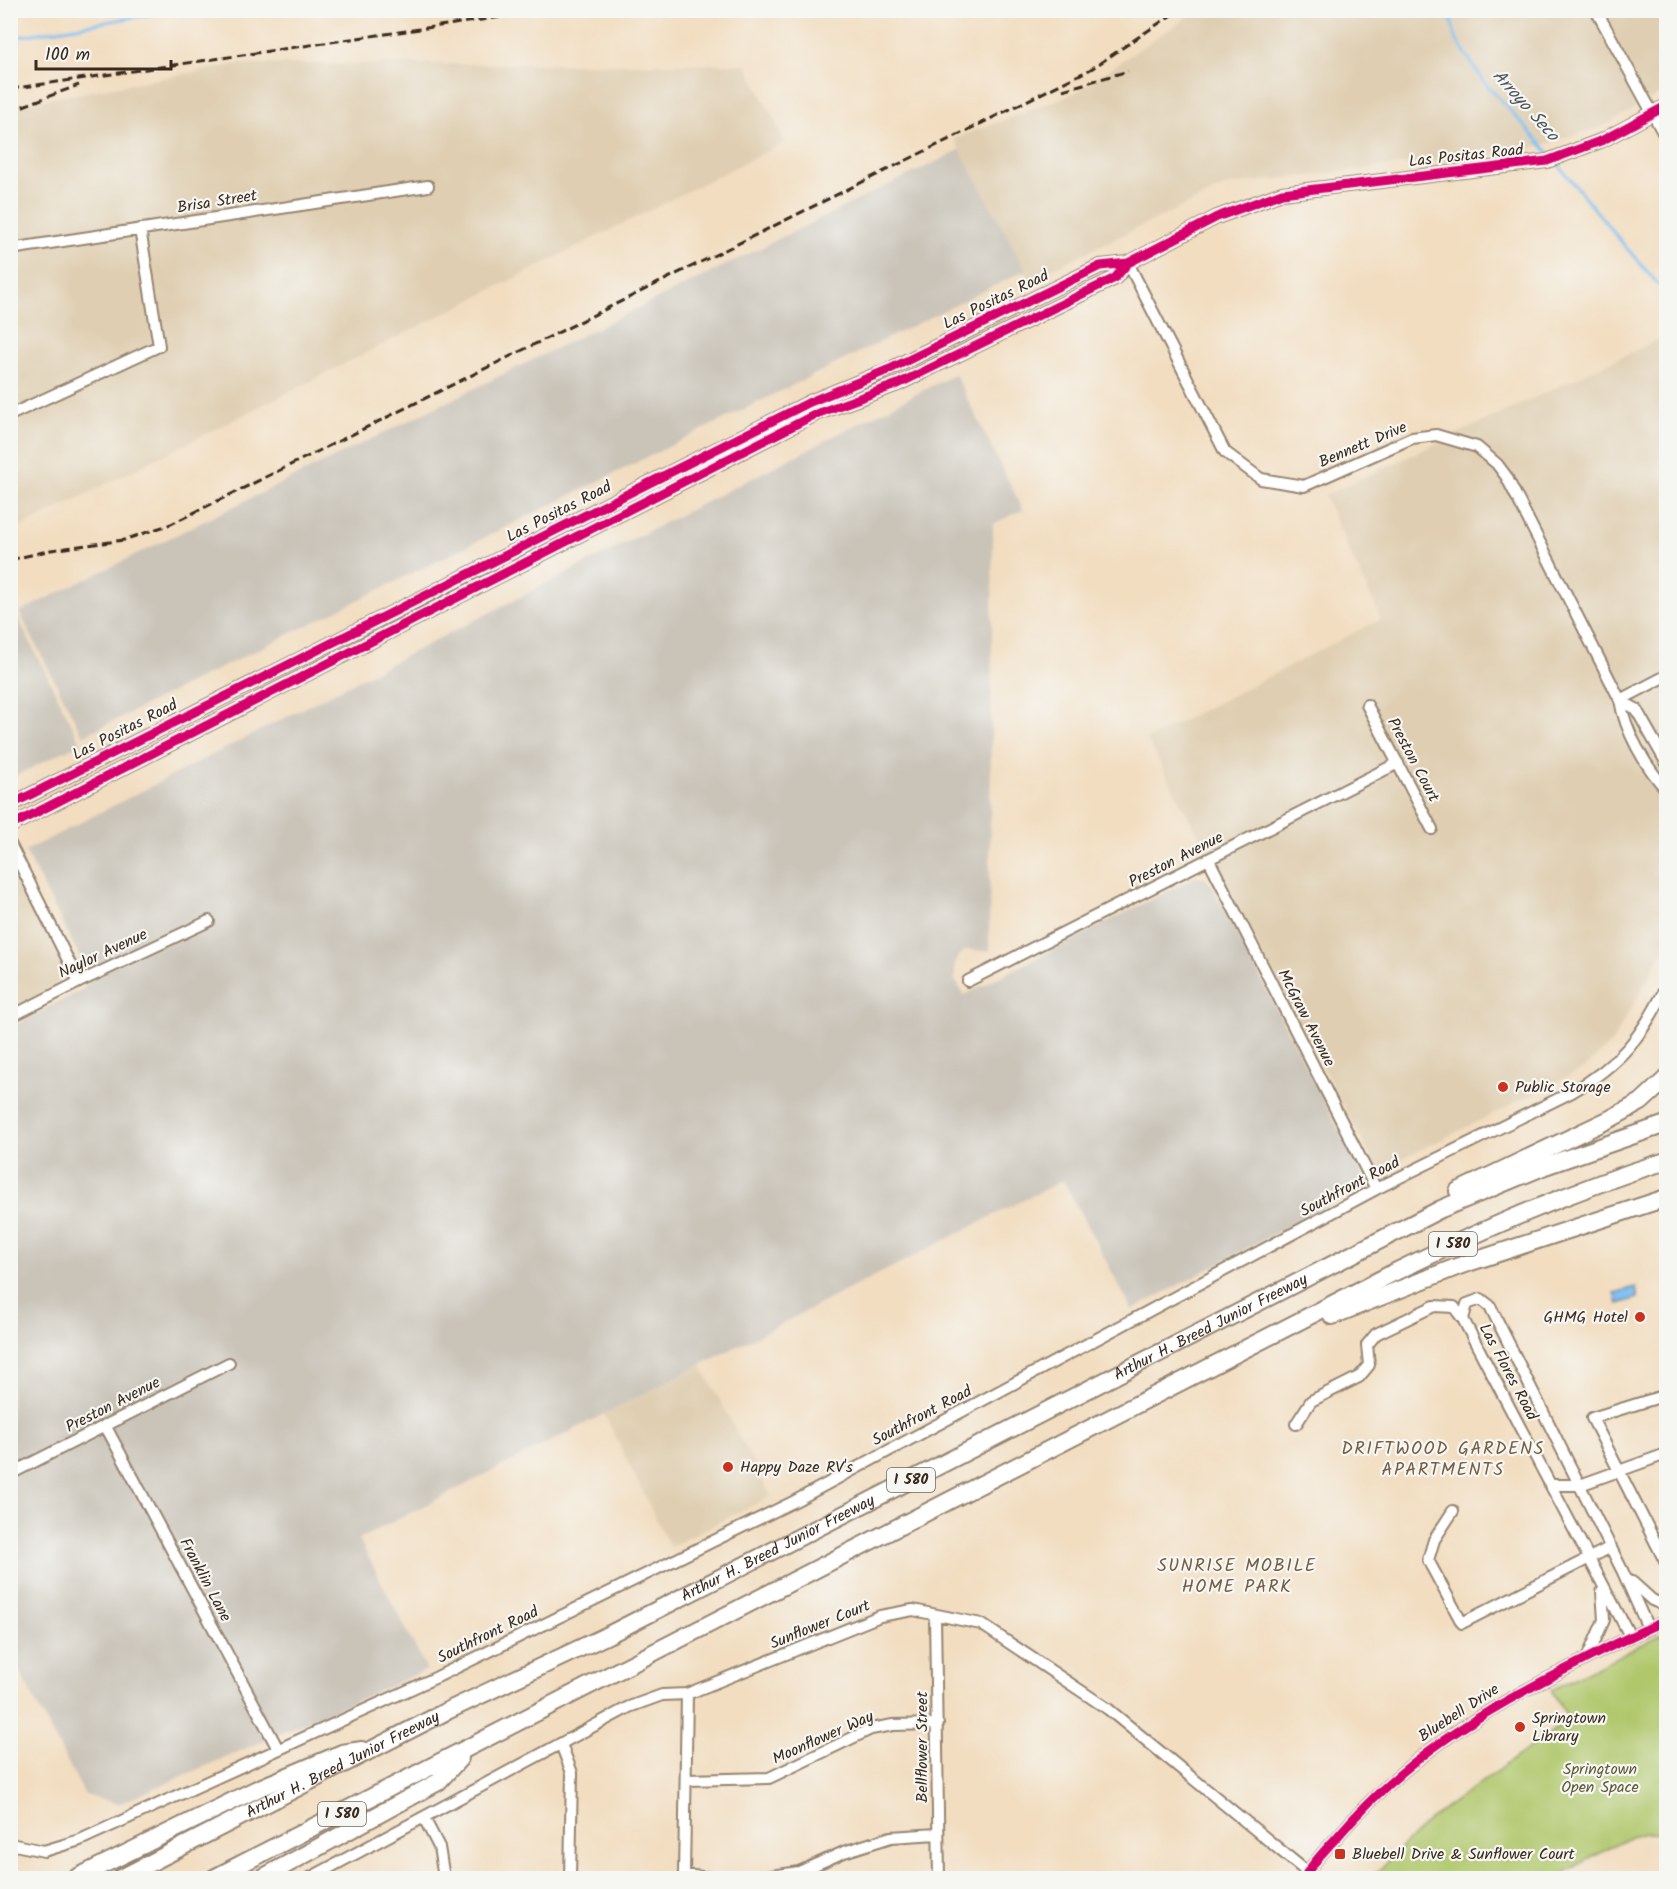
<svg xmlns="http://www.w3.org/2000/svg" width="1677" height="1889" font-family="Kalam,sans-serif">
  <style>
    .built { fill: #dfceb1 }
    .industrial { fill: #c9c3b8 }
    .green { fill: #b0c76c; stroke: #767845; stroke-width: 1.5 }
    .water { fill: #7abdf0; stroke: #5a7487; stroke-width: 1.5 }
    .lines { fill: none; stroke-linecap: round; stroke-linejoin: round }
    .stream { stroke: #7abdf0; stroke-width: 3 }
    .minor-casing { stroke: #96846f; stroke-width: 14 }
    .major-casing { stroke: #96846f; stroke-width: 16 }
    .highway-casing { stroke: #96846f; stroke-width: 20 }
    .minor { stroke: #fff; stroke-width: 10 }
    .major { stroke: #fff; stroke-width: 14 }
    .highway { stroke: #fff; stroke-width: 16 }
    .rail { stroke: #3b2a1e; stroke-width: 3; stroke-dasharray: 9 4.5; stroke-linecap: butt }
    .cycleway-casing { stroke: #f6f6f2; stroke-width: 13 }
    .cycleway { stroke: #d6006c; stroke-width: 9 }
    .poi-dot { fill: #c8321e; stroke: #f6f6f2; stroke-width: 2 }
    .labels { text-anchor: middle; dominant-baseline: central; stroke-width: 4.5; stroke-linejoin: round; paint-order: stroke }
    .shield { fill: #f6f6f2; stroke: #73675e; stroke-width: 1.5 }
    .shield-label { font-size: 15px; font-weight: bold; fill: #3b2a1e }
    .street-label { font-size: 16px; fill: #3b2a1e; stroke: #f6f6f2 }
    .poi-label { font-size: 16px; fill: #3b2a1e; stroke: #f6f6f2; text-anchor: start }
    .park-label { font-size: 16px; fill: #5e5935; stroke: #f6f6f2 }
    .water-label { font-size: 18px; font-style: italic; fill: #4e565d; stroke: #f6f6f2 }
    .neighbourhood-label { font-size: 18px; letter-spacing: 1.5px; fill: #755d43; stroke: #f6f6f2 }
  </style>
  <rect width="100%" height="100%" fill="#f6f6f2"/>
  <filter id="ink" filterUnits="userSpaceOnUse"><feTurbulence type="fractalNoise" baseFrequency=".0167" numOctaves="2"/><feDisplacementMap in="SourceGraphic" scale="12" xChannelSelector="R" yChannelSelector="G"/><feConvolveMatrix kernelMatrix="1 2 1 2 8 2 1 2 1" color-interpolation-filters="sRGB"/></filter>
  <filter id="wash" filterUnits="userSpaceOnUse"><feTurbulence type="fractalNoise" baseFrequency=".008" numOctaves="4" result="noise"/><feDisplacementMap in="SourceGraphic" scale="24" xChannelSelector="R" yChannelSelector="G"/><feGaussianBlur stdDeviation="1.35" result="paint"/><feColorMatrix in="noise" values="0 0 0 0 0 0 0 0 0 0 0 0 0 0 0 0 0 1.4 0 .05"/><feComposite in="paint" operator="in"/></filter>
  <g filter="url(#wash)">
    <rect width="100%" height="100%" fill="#f2ddc0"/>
    <path class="built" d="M1196 11H1666V91L1603 126 1523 151 1228 185 1030 279 954 139 1075 93Z
      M239 64H746L785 142 11 532V106Z
      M1666 336V947L1612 1042 1585 1068 1378 1171 1147 739 1381 619 1324 496Z
      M10 863 63 965 60 980 52 989 11 1009Z
      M701 1365 771 1496 670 1547 604 1414Z"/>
    <path class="industrial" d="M960 150 1026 270 83 736 19 612Z
      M955 374 1023 510 993 524 989 951 966 950 959 956 955 963V980L964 995 1195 877 1204 878 1213 886 1363 1176 1357 1190 1132 1310 1063 1180 359 1539 427 1670 118 1804 85 1795 11 1656V1027L83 989 89 979 77 951 25 851Z
      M11 604 81 743 11 778H10Z"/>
    <path class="green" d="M1666 1632V1834L1645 1833 1627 1838 1555 1878H1371L1428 1821 1569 1719 1551 1690Z"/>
    <path class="water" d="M1636 1287 1638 1298 1618 1304 1615 1293Z"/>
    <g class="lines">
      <path class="stream" d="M1448 10 1457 41 1485 83 1551 155
        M10 38 177 10
        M1557 163 1624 245 1666 293"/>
    </g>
  </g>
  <g filter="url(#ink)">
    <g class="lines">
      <g class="minor-casing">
        <path id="minor" d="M1596 10 1666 138
          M10 249 428 186
          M1128 263 1225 452 1261 479 1304 486 1412 438 1436 435 1477 447 1497 464 1506 476 1620 700C1625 731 1645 766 1666 789
          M10 415 159 346 140 229
          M1620 700 1636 709 1666 762
          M1620 700 1666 676
          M1367 705 1432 829
          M10 844 79 982
          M1209 860 1376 1189
          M968 981 1398 763
          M10 1017 79 982 209 921
          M1666 1395 1592 1418 1666 1563
          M1296 1424 1311 1401 1359 1377 1369 1365 1367 1345 1376 1334 1434 1306 1454 1307 1463 1319
          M105 1425 278 1749
          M10 1474 229 1363
          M1550 1485H1580L1666 1454
          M1453 1511 1434 1540 1428 1560 1462 1623 1611 1547
          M1632 1582 1652 1600 1666 1606
          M935 1615 939 1878
          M1630 1636 1463 1319 1467 1304 1481 1299 1490 1306 1622 1570 1648 1628
          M1587 1658 1604 1620 1602 1591
          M687 1694 684 1875 711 1878
          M561 1744 572 1773 570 1878
          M686 1780 769 1778 871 1729 893 1725 938 1724
          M424 1818 439 1847 444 1878
          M10 1844 44 1851 80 1840 437 1677 795 1501 1376 1189 1572 1092C1620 1064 1642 1037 1666 987
          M310 1878 629 1707 662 1695 687 1694 880 1616 913 1610 981 1624 1108 1709 1307 1872
          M758 1878 799 1872 844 1852 891 1837 937 1834
          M1304 1878C1312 1863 1326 1849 1338 1836 1405 1757 1484 1710 1576 1664 1606 1649 1635 1633 1666 1621"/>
      </g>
      <g class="major-casing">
        <path id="major" d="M10 805 810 402 890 369 1100 266 1128 263 1217 217 1282 193 1547 161 1603 140 1666 106
          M10 826 816 414 898 384 1115 278 1128 263"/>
      </g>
      <g class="highway-casing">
        <g id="highway">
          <path d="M1458 1191 1610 1119 1641 1102 1666 1079"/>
          <path d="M1332 1316 1459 1266 1666 1198"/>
          <path d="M76 1878 257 1789 342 1753 362 1750"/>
          <path id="s1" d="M121 1878 447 1711 608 1635 1441 1209 1545 1166 1666 1124"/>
          <path d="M214 1878 1393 1273C1482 1230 1572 1190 1666 1161"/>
          <path d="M262 1878 438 1782 460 1758"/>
        </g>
      </g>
      <use href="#minor" class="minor"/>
      <use href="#major" class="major"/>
      <use href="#highway" class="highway"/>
      <path class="rail" d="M10 89 549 10
        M1063 90 1128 71
        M10 111 79 85
        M10 560 51 550 124 540 171 524 1091 69 1179 10"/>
      <g class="cycleway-casing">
        <path id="cycleway" d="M10 805 810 402 890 369 1100 266 1128 263 1217 217 1282 193 1547 161 1603 140 1666 106
          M10 826 816 414 898 384 1115 278 1128 263
          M1304 1878C1312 1863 1326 1849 1338 1836 1405 1757 1484 1710 1576 1664 1606 1649 1635 1633 1666 1621"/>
      </g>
      <use href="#cycleway" class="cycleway"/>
    </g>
  </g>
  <g class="poi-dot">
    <circle cx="1503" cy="1087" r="6"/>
    <circle cx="1640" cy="1317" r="6"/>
    <circle cx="728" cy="1467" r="6"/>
    <circle cx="1520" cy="1727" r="6"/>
    <rect x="1334" y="1848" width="12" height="12" rx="3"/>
  </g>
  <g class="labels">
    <g class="shield">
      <rect x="1429" y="1232" width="48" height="24" rx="4.5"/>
      <rect x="887" y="1468" width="48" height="24" rx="4.5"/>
      <rect x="318" y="1802" width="48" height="24" rx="4.5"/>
    </g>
    <g class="shield-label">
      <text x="1453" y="1244">I 580</text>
      <text x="911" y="1480">I 580</text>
      <text x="342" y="1814">I 580</text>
    </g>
    <g class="street-label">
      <text transform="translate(1466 156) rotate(-6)">Las Positas Road</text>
      <text transform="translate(217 202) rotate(-9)">Brisa Street</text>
      <text transform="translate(996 300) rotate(-26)">Las Positas Road</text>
      <text transform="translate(1363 445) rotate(-23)">Bennett Drive</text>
      <text transform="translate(559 512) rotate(-27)">Las Positas Road</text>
      <text transform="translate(125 730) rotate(-27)">Las Positas Road</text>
      <text transform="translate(1413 760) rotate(62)">Preston Court</text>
      <text transform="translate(1176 860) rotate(-27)">Preston Avenue</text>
      <text transform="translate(103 954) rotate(-25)">Naylor Avenue</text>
      <text transform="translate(1306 1018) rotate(63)">McGraw Avenue</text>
      <text transform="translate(1350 1187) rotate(-28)">Southfront Road</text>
      <text stroke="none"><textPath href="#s1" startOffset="1221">Arthur H. Breed Junior Freeway</textPath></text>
      <text transform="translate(1508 1372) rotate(62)">Las Flores Road</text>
      <text transform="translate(113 1405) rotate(-27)">Preston Avenue</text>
      <text transform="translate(922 1416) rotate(-28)">Southfront Road</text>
      <text stroke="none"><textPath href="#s1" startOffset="735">Arthur H. Breed Junior Freeway</textPath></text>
      <text transform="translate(205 1580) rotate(62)">Franklin Lane</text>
      <text transform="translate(820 1625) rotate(-22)">Sunflower Court</text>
      <text transform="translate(488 1635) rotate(-26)">Southfront Road</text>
      <text transform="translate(1459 1713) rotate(-33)">Bluebell Drive</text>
      <text transform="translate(823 1738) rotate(-24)">Moonflower Way</text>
      <text transform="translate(922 1747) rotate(-90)">Bellflower Street</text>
      <text stroke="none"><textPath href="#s1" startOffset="249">Arthur H. Breed Junior Freeway</textPath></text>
    </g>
    <g class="poi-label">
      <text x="1515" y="1087">Public Storage</text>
      <text x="1628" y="1317" text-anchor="end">GHMG Hotel</text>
      <text x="740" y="1467">Happy Daze RV's</text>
      <text x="1532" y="1718">Springtown<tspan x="1532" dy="18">Library</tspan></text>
      <text x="1352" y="1854">Bluebell Drive &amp; Sunflower Court</text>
    </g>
    <g class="park-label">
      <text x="1600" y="1769">Springtown<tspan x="1600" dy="18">Open Space</tspan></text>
    </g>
    <g class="water-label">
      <text transform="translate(1525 106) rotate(48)">Arroyo Seco</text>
    </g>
    <g class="neighbourhood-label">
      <text x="1443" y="1449">DRIFTWOOD GARDENS<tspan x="1443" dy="21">APARTMENTS</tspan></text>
      <text x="1237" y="1566">SUNRISE MOBILE<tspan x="1237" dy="21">HOME PARK</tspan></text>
    </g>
  </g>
  <rect width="1677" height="1889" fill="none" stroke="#f6f6f2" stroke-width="36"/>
  <path d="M36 60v9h135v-9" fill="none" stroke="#3b2a1e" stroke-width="3"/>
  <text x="45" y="60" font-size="18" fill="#3b2a1e" stroke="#f6f6f2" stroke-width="4.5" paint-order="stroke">100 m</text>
</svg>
